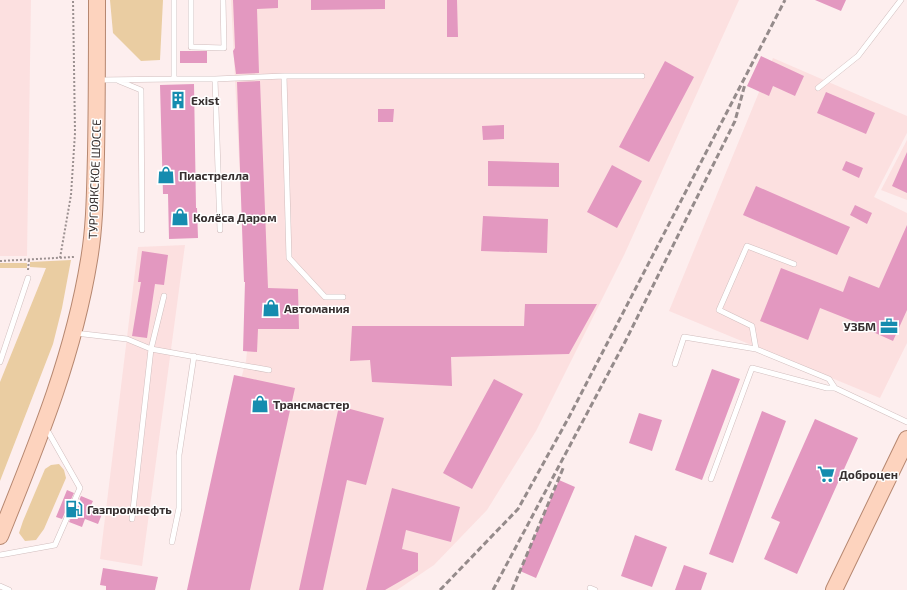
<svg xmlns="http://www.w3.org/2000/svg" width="907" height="590" font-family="'Exo 2',sans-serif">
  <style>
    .built { fill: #fce0e0 }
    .green { fill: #eacda2 }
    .building { fill: #e398c0 }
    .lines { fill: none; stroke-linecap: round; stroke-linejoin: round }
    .lane-casing { stroke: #d1bebe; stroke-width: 6 }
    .primary-casing { stroke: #b68770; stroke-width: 18 }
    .path { stroke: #9b9090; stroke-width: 2; stroke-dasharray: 2 2; stroke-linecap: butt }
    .lane { stroke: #fff; stroke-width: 5 }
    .primary { stroke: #fdd3be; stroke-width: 16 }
    .rail { stroke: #958b8b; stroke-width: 3; stroke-dasharray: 6 3; stroke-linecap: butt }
    .labels { text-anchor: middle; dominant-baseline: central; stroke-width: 3; stroke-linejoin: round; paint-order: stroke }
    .poi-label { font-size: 12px; font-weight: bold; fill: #373030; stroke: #fff; text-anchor: start }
    .street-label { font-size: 12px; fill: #373030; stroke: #fff }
  </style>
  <rect width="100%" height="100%" fill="#fdeeee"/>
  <path class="built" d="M0 0H31L27 256H0Z
    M231 0H739L625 253 536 431 487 510 434 565 397 590H188L217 465 246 361 251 311 241 197Z
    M773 58 907 116V133L874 197 907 213V343L880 398 669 311Z
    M907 140V200L881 190Z
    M185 245 142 566 100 559 138 247Z"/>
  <path class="green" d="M110 0H163L160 60 141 61 113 33Z
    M71 260 62 308 53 344 0 481V382L46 268 30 267V262Z
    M0 263H27V268H0Z
    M59 464 64 470 66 478 44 529 36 540 25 541 19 533 23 521 45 469 51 465Z"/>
  <path class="building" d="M233 0H278V8L257 9 259 73 236 74 233 51 235 48Z
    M311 0H385V9L311 10Z
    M447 0H457L458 37H447Z
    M815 0H846L841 11Z
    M180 51H207V63H180Z
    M761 56 804 76 795 96 773 86 769 96 747 86Z
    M665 61 694 77 649 162 619 147Z
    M260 81 268 288 298 289 299 329H258L257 352 243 351 245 282H244L243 256 237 82Z
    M194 84 196 208H197L198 238 169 239 168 194H163L160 85Z
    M826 92 875 113 866 134 817 113Z
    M378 109H394L393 122H378Z
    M504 125V139L483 140 482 126Z
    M907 152V193L892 186Z
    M488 161 559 163V187L488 186Z
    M846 161 863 168 859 178 842 170Z
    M612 165 642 181 617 228 587 212Z
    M756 186 850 227 837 255 743 215Z
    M855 205 872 213 867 224 850 215Z
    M483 216 548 219 547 253 481 251Z
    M907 225V310L893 341 862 327 863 325 820 308 808 340 760 321 781 268 843 292 849 276 879 288Z
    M142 251 168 255 164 285 155 284 147 338 132 336 141 282H138Z
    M525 304H597L569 354 451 357 452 386 372 382 370 360 350 361 352 326H524Z
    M712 369 740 379 702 480 675 470Z
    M234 375 295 388 250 590H187Z
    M494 379 523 394 472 489 443 473Z
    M339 406 384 418 366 485 347 480 323 590H299Z
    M762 411 786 421 733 563 709 554Z
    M639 413 662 420 652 451 629 443Z
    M815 419 858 438 797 574 764 559 780 522 771 518Z
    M559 480 575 487 536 578 520 571Z
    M392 488 460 507 451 542 406 530 402 549 418 553V571L385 590H366Z
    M67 490 74 493 62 519 56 517Z
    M81 496 93 501 89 509 102 514 98 524 85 519 82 527 69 522Z
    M635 535 667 547 652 587 621 576Z
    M684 565 707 573 701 590H675Z
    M103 568 158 577 155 590H106V586L100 585Z"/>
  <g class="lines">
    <g class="lane-casing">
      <path id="lane" d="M191 0V47L224 48 223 0
        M284 76H642
        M174 79V0
        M215 79 284 76 289 258 325 297H343
        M100 80 174 79H215L220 230
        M119 81 141 90 142 230
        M818 88 858 56 901 0
        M75 333 127 339 151 349 269 370
        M756 349 752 326 719 310 747 246 794 264
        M0 362 28 278
        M675 364 684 337 756 349 829 379 835 388
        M711 479 752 368 827 388H835L907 422
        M132 519 151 349 164 296
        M172 542 179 508V455L194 356
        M0 555 55 545 80 488 46 428
        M0 586 9 590
        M590 588 595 590"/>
    </g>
    <g class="primary-casing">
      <path id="primary" d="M0 536C37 444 73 358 89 260 95 225 95 190 96 154 97 103 97 51 97 0
        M834 590 907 439"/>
    </g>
    <path class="path" d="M60 258 71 195 75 133 73 0
      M0 261 74 257
      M28 270 29 259"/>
    <use href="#lane" class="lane"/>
    <use href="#primary" class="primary"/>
    <path class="rail" d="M440 590 518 509 569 417 785 0
      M493 590 626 340 735 121 745 84
      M512 590 564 466"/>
  </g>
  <defs>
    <g id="building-bare" transform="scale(1.38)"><path d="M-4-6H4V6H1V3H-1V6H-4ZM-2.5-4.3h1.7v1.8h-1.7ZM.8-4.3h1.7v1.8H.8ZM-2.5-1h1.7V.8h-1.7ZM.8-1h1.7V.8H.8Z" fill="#158caf" stroke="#fff" stroke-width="2.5" paint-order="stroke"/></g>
    <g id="shop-bare" transform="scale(1.38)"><path d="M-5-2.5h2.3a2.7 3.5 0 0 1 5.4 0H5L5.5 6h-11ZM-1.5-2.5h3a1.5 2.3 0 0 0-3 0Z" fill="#158caf" stroke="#fff" stroke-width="2.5" paint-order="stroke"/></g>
    <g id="office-bare" transform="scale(1.38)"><path d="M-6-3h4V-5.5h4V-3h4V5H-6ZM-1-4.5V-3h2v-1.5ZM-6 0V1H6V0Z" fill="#158caf" stroke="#fff" stroke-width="2.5" paint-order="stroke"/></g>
    <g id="supermarket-bare" transform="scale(1.38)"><path d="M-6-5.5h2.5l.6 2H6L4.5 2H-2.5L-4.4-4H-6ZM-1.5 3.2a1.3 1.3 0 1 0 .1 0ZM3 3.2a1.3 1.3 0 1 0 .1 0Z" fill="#158caf" stroke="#fff" stroke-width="2.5" paint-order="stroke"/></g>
    <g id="fuel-bare" transform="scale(1.38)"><path d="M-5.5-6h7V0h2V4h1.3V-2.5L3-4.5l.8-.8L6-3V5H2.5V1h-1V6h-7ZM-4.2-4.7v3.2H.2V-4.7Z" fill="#158caf" stroke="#fff" stroke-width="2.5" paint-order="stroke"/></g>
  </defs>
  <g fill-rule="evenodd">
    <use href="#building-bare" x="178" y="100"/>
    <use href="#shop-bare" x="166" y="175"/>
    <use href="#shop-bare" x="180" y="217"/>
    <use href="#shop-bare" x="271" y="308"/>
    <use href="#office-bare" x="889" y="326"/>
    <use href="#shop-bare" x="260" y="404"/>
    <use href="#supermarket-bare" x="826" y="474"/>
    <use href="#fuel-bare" x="74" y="509"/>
  </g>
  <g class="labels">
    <g class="poi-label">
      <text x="191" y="100">Exist</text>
      <text x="179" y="175">Пиастрелла</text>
      <text x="193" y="217">Колёса Даром</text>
      <text x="284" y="308">Автомания</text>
      <text x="876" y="326" text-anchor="end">УЗБМ</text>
      <text x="273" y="404">Трансмастер</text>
      <text x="839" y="474">Доброцен</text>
      <text x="87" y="509">Газпромнефть</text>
    </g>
    <g class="street-label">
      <text transform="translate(94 179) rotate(-88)">ТУРГОЯКСКОЕ ШОССЕ</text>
    </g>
  </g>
</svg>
